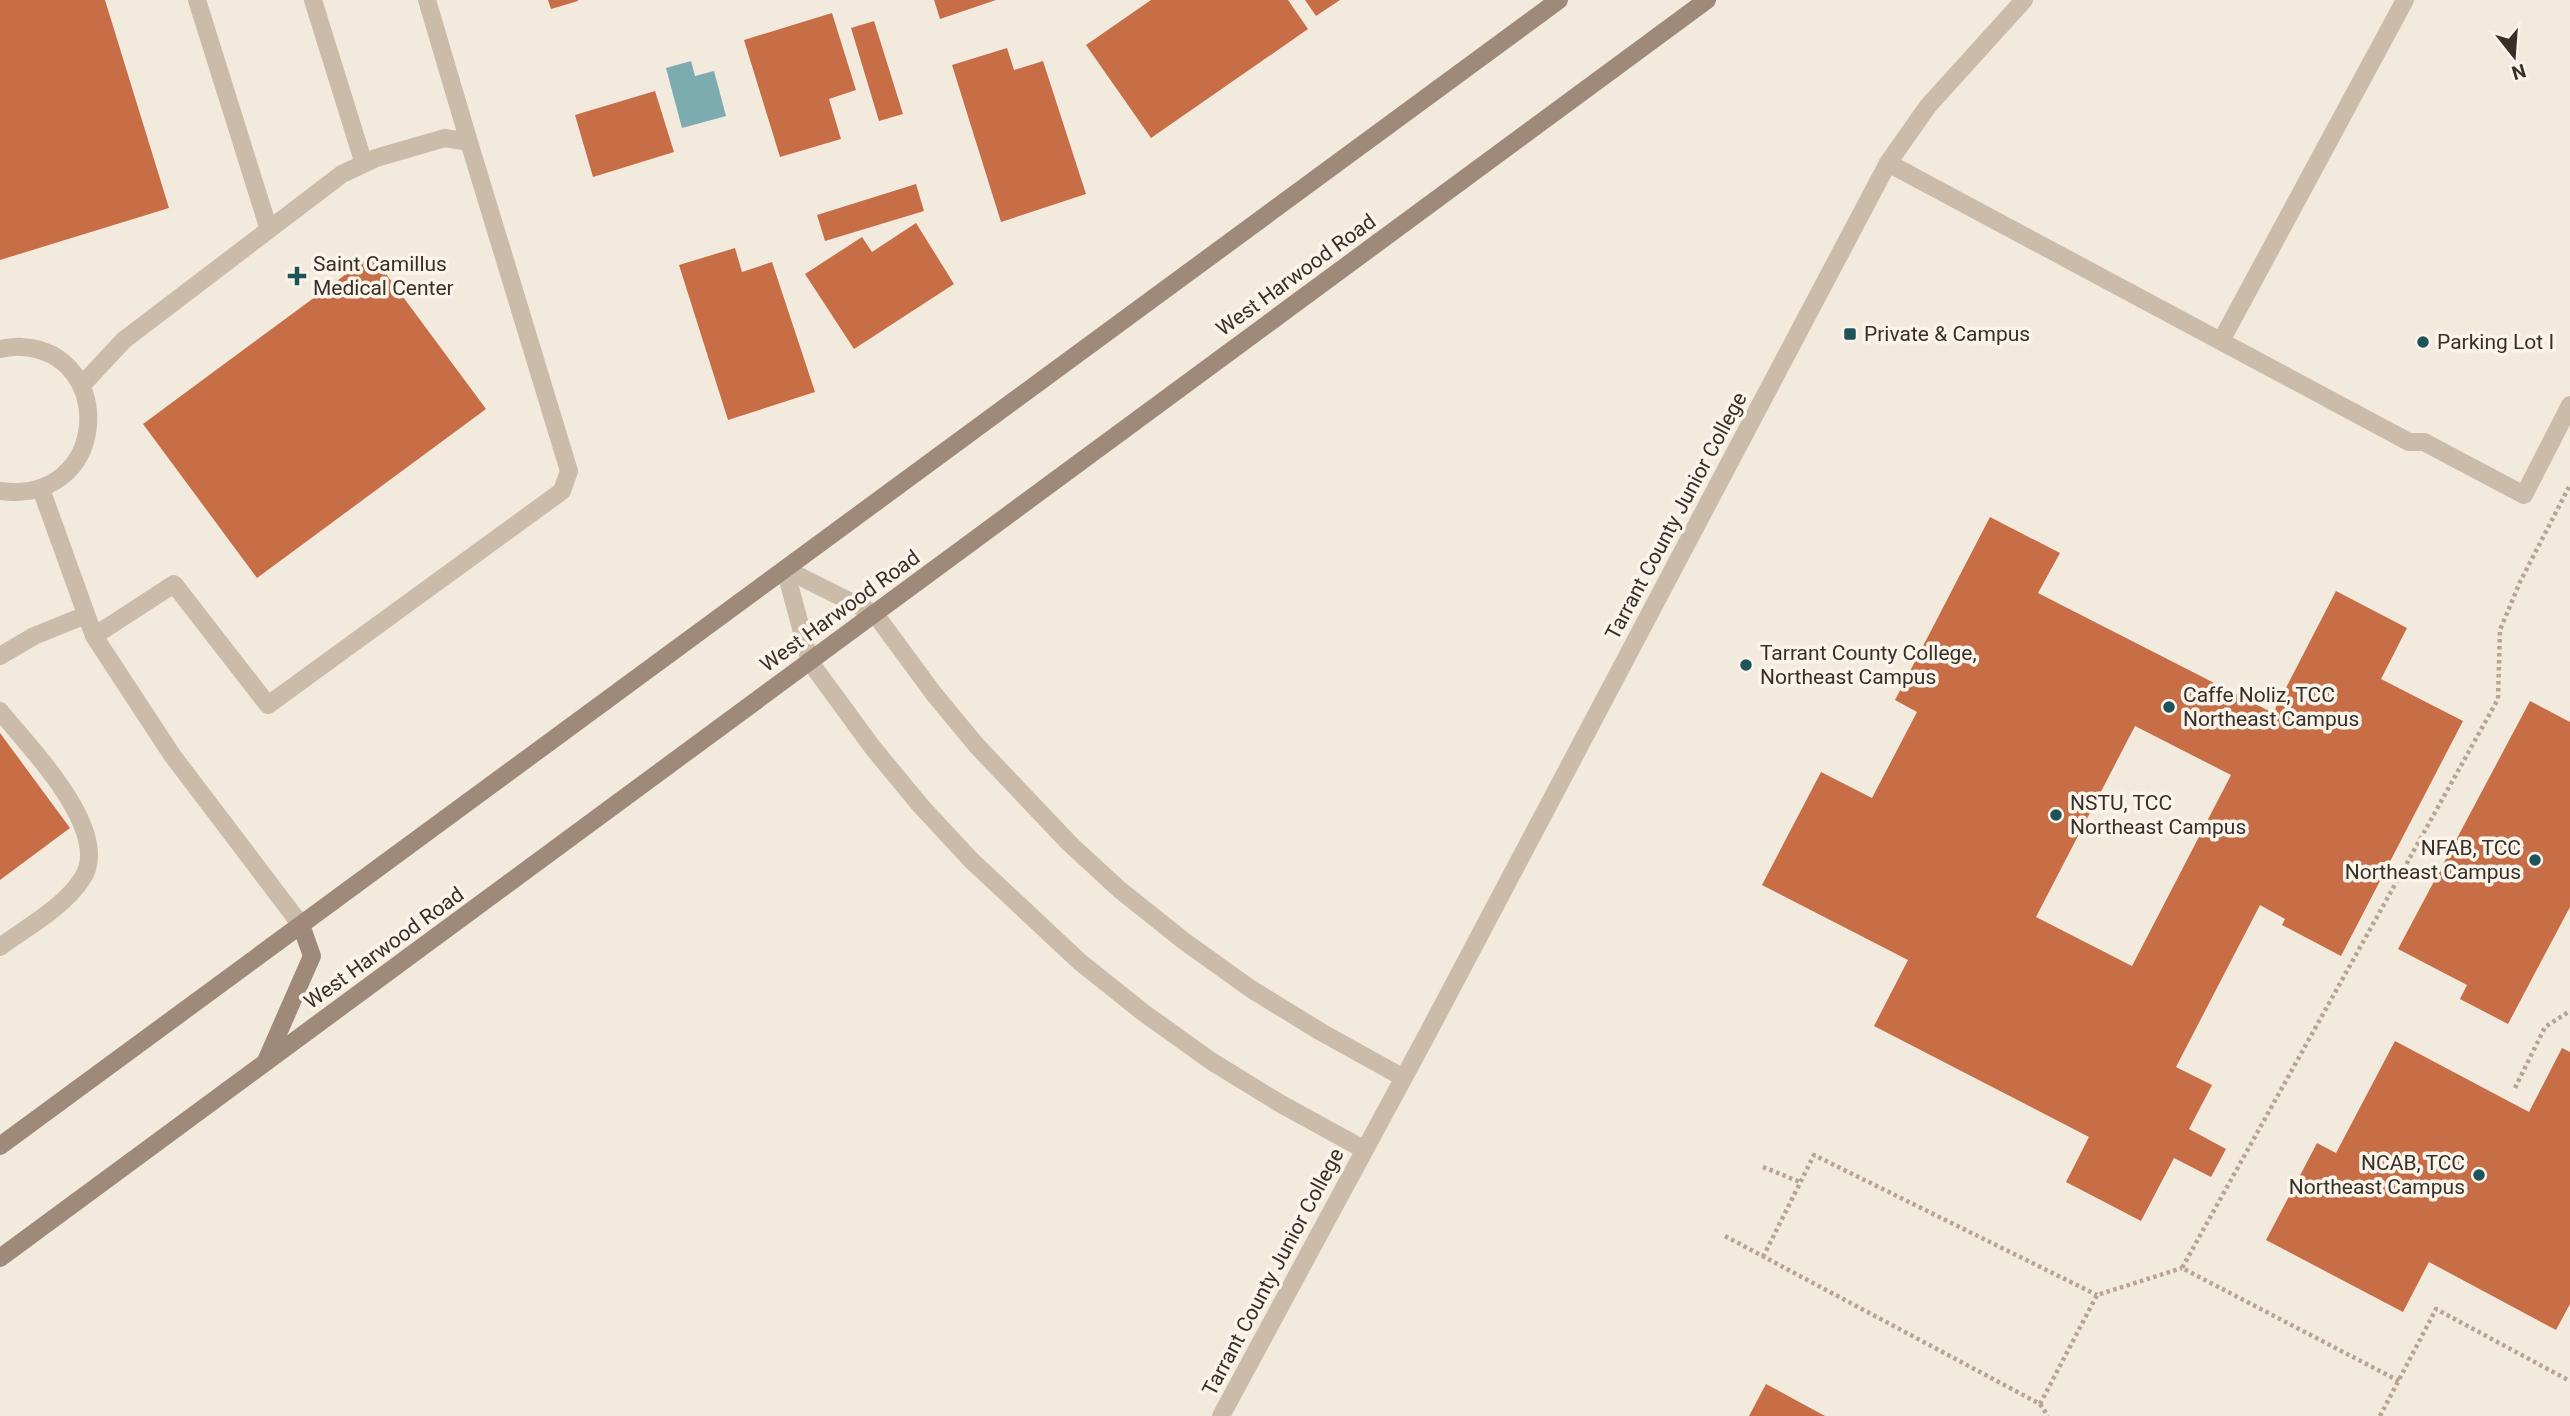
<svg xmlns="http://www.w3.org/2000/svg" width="2570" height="1416" font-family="Roboto,sans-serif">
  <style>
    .water { fill: #7cabb0 }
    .building { fill: #c76e47; fill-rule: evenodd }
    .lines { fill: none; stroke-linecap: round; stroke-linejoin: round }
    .path { stroke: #b7a593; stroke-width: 4.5; stroke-dasharray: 3.5 3.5; stroke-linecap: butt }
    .service { stroke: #cbbba9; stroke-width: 18 }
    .minor { stroke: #cbbba9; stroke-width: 18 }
    .secondary { stroke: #9f8a7a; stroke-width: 18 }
    .poi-dot { fill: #1e535a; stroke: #faf4ea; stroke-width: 2.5 }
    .labels { text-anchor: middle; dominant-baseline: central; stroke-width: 7; stroke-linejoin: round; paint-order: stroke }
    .poi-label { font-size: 21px; fill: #382f29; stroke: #faf4ea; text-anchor: start }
    .street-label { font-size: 21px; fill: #382f29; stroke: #faf4ea }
  </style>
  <rect width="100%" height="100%" fill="#f3eade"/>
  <path class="water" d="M691 61 695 76 714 71 726 116 682 128 666 68Z"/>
  <path class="building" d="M0 0H105L169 208 0 260Z
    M548 0H578V1L551 9Z
    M934 0H996L940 19Z
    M1151 0H1288L1308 29 1151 138 1086 45Z
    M1305 0H1340L1316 16Z
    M832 13 856 90 829 99 841 139 780 157 744 40Z
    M874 21 903 114 879 121 851 28Z
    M1007 48 1014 70 1043 61 1086 194 1001 222 952 65Z
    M655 91 674 152 593 177 575 115Z
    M916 184 924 211 825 241 817 215Z
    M916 223 954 284 854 349 805 274 862 237 872 252Z
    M735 248 742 272 772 262 815 392 728 420 679 265Z
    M372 255 486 409 257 578 143 424Z
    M1990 517 2060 553 2038 593 2273 713 2336 591 2407 628 2381 679 2463 721 2341 956 2282 925 2285 919 2260 905 2176 1067 2212 1085 2189 1129 2226 1149 2211 1177 2174 1158 2141 1221 2066 1182 2089 1137 1874 1026 1908 960 1762 885 1821 772 1872 798 1917 712 1895 700ZM2135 726 2231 775 2132 966 2036 917Z
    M2530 701 2570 722V907L2508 1024 2460 999 2467 985 2398 949Z
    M0 733 70 828 0 880Z
    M2395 1041 2529 1112 2562 1048 2570 1052V1304L2556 1330 2429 1262 2403 1312 2266 1240 2317 1143 2336 1153Z
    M1766 1384 1825 1416H1749Z"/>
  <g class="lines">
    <path class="path" d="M2515 1088 2545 1027 2570 1011
      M1763 1167 1800 1182
      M1725 1236 2040 1404 2048 1416
      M1763 1257 1814 1155 2097 1295
      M2399 1381 2182 1268 2498 699 2500 630 2520 582 2570 485
      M2040 1404 2097 1295 2182 1268
      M2380 1416 2436 1309 2570 1381"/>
    <path class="service" d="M197 0 269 230
      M313 0 364 164
      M427 0 469 142
      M1888 163 2409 442H2424L2524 495 2570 405
      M2221 341 2405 0
      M0 349C7 348 15 346 22 347 117 353 110 505 0 491
      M81 386 124 340 342 174 376 158 445 138 469 142 569 471 562 491 268 705 174 584 94 636
      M41 489 94 636 172 755 301 925
      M0 656 34 636 86 615
      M0 711C28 746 114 832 82 879 63 908 27 927 0 947"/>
    <path class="minor" d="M785 569 810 662 873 748 920 805 971 860 1080 962 1144 1013 1211 1061 1281 1104 1365 1150
      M785 569 875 614 934 694 977 746 1070 844 1120 890 1184 941 1251 989 1321 1032 1404 1078
      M1221 1416 1429 1031 1888 163 1928 106 2024 0"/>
    <path class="secondary" d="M266 1061 312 956 301 925
      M0 1146 1559 0
      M0 1258 1707 0"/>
  </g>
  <g class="poi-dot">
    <path d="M293.5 265.5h7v7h7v7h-7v7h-7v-7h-7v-7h7z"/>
    <rect x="1843" y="327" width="14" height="14" rx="3.5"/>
    <circle cx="2423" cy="342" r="7"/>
    <circle cx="1746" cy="665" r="7"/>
    <circle cx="2169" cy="707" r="7"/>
    <circle cx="2056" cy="815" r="7"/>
    <circle cx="2535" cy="860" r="7"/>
    <circle cx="2479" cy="1175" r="7"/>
  </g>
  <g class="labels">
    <g class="poi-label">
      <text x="313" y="264">Saint Camillus<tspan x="313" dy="24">Medical Center</tspan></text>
      <text x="1864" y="334">Private &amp; Campus</text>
      <text x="2437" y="342">Parking Lot I</text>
      <text x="1760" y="653">Tarrant County College,<tspan x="1760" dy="24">Northeast Campus</tspan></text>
      <text x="2183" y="695">Caffe Noliz, TCC<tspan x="2183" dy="24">Northeast Campus</tspan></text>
      <text x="2070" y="803">NSTU, TCC<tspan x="2070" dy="24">Northeast Campus</tspan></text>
      <text x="2521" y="848" text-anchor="end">NFAB, TCC<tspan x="2521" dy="24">Northeast Campus</tspan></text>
      <text x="2465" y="1163" text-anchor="end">NCAB, TCC<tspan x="2465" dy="24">Northeast Campus</tspan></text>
    </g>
    <g class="street-label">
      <text transform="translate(1296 275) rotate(-36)">West Harwood Road</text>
      <text transform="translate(1676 516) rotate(-62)">Tarrant County Junior College</text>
      <text transform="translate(840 611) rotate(-36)">West Harwood Road</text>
      <text transform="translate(384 948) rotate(-36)">West Harwood Road</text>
      <text transform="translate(1273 1272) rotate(-62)">Tarrant County Junior College</text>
    </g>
  </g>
  <g transform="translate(2514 56) rotate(163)" stroke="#faf4ea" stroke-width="5" paint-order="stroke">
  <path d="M0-5L12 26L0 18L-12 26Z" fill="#382f29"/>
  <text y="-10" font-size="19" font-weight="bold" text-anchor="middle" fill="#382f29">N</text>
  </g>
</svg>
